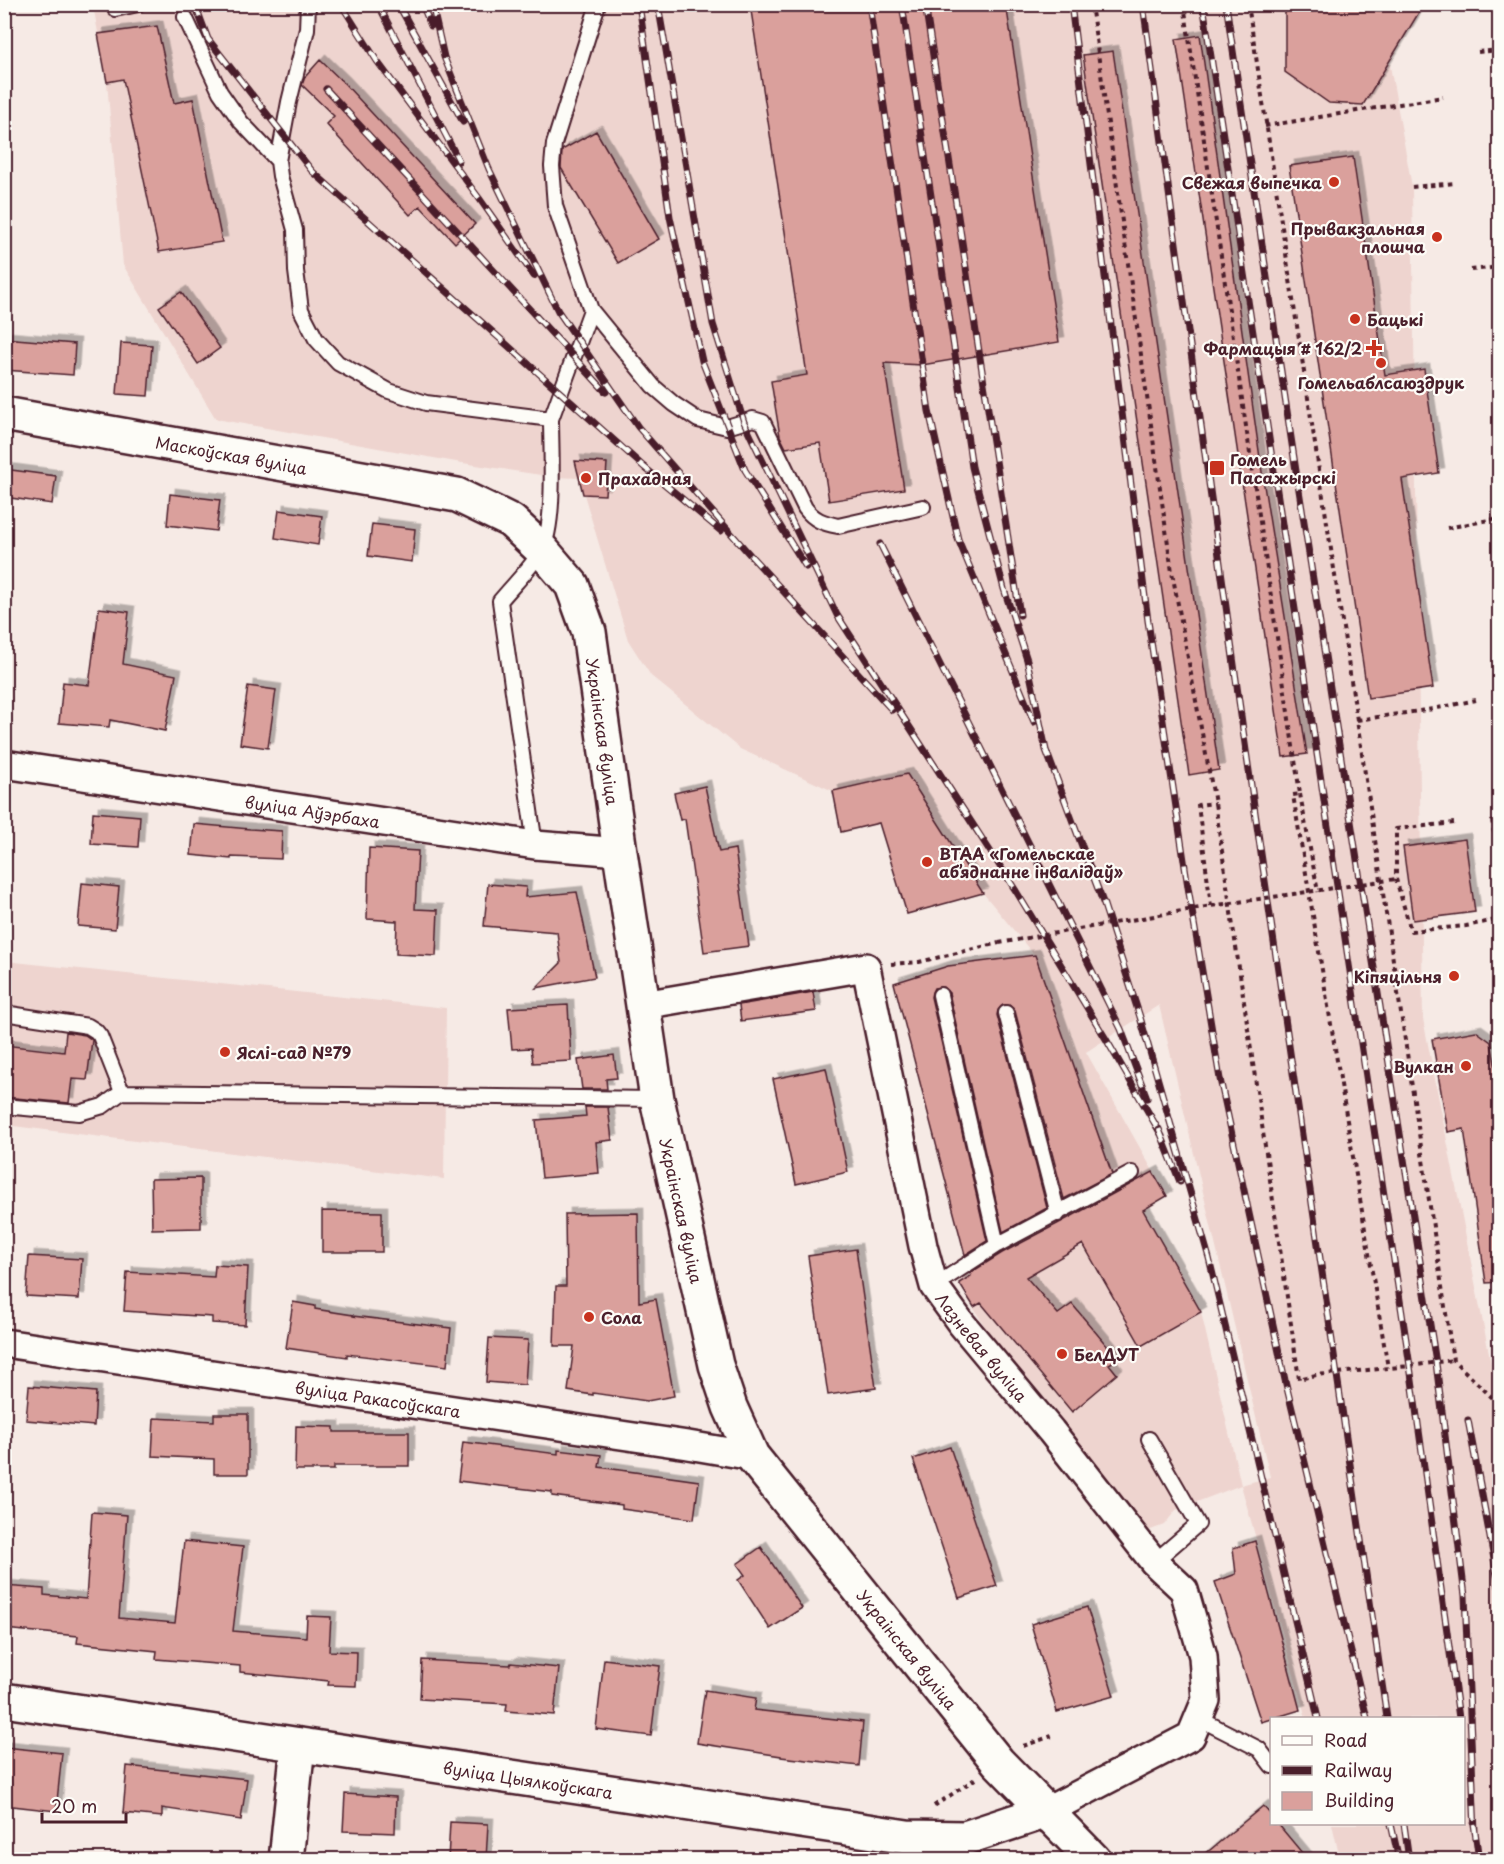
<svg xmlns="http://www.w3.org/2000/svg" width="1504" height="1864" font-family="'Playpen Sans',sans-serif">
  <style>
    .built { fill: #eed4cf; fill-rule: evenodd }
    .building { fill: #daa09c; stroke: #4a1f2b; stroke-width: 1.5; filter: url(#shadow) }
    .lines { fill: none; stroke-linecap: round; stroke-linejoin: round }
    .service-casing { stroke: #4a1f2b; stroke-width: 18 }
    .minor-casing { stroke: #4a1f2b; stroke-width: 32 }
    .tertiary-casing { stroke: #4a1f2b; stroke-width: 38 }
    .path { stroke: #4a1f2b; stroke-width: 4; stroke-dasharray: 4.5 4.5; stroke-linecap: butt }
    .service { stroke: #fdfcf7; stroke-width: 14 }
    .minor { stroke: #fdfcf7; stroke-width: 27 }
    .tertiary { stroke: #fdfcf7; stroke-width: 33 }
    .rail-casing { stroke: #4a1f2b; stroke-width: 7 }
    .rail { stroke: #fdfcf7; stroke-width: 4.5; stroke-dasharray: 14; stroke-linecap: butt }
    .path-bridge { stroke: #4a1f2b; stroke-width: 4; stroke-dasharray: 4.5 4.5; stroke-linecap: butt }
    .poi-dot { fill: #c8321e; stroke: #fdfcf7; stroke-width: 2 }
    .labels { text-anchor: middle; dominant-baseline: central; stroke-width: 4.5; stroke-linejoin: round; paint-order: stroke }
    .poi-label { font-size: 16px; font-weight: bold; fill: #4a1f2b; stroke: #fdfcf7; text-anchor: start }
    .street-label { font-size: 16px; fill: #4a1f2b; stroke: #fdfcf7 }
  </style>
  <defs>
    <filter id="shadow"><feDropShadow dx="5.5" dy="-5.5" stdDeviation="0" flood-color="#0004"/></filter>
  </defs>
  <rect width="100%" height="100%" fill="#f6eae5"/>
  <filter id="ink" filterUnits="userSpaceOnUse"><feTurbulence type="fractalNoise" baseFrequency=".0167" numOctaves="2"/><feDisplacementMap in="SourceGraphic" scale="12" xChannelSelector="R" yChannelSelector="G"/><feConvolveMatrix kernelMatrix="1 2 1 2 8 2 1 2 1" color-interpolation-filters="sRGB"/></filter>
  <g filter="url(#ink)">
    <path class="built" d="M93 5H1379L1412 187 1423 1019 1499 1404V1859H1340L1332 1824H1464V1718H1306L1241 1485 1176 1510 1164 1525 1148 1531 1134 1517 985 1327 959 1283 965 1252 894 983 951 966 1034 955 983 893 907 774 833 791 740 749 651 676 628 640 579 478 554 477 456 462 216 419 123 265 107 82ZM1159 1005 1270 1477 1241 1485 1201 1312 1142 1210 1167 1196 1086 1052Z
      M5 961 446 1008 444 1179 5 1125Z"/>
    <path class="building" d="M750 4H1006L1059 342 922 365 884 363 904 489 829 501 820 443 786 448 780 436 771 381 807 375Z
      M1285 4H1424L1363 105 1329 103 1285 72Z
      M157 26 174 103 193 99 222 242 159 252 123 79 107 82 98 34Z
      M1200 35 1263 479 1307 754 1283 757 1176 39Z
      M1113 51 1219 770 1189 775 1083 55Z
      M320 60 344 83 475 224 455 243 420 206 410 215 326 124 334 116 302 85 305 77Z
      M596 131 659 239 618 263 561 168 562 150Z
      M1353 157 1385 375 1424 369 1439 473 1402 479 1433 688 1368 698 1289 166Z
      M181 292 220 348 198 364 159 307Z
      M4 338 75 344 73 375 4 370Z
      M121 343 152 345 148 396 117 394Z
      M575 461 607 463 605 495 583 494Z
      M4 469 56 476 52 504 4 497Z
      M170 494 220 500 216 531 167 525Z
      M279 510 322 516 318 545 275 538Z
      M372 524 415 529 412 562 368 556Z
      M99 608 129 612 123 664 176 675 165 731 110 720 109 727 59 723 63 682 89 685Z
      M248 686 276 690 268 748 240 744Z
      M907 774 983 893 907 914 879 823 841 832 833 791Z
      M705 786 719 852 735 849 749 946 704 952 685 819 680 820 674 793Z
      M93 812 140 816 138 847 91 844Z
      M194 824 250 829 282 831 281 859 231 857V859L191 855Z
      M1465 839 1475 912 1413 920 1403 847Z
      M369 848 418 851 415 909 438 910 436 956 396 954 397 921 367 919Z
      M82 883 119 887 115 929 78 926Z
      M488 884 526 887 525 897 577 892 595 977 536 988 561 963 557 932 484 926Z
      M1035 955 1112 1174 1064 1199 1015 1011 1009 1005H1003L998 1010 997 1015 1047 1208 1003 1232 949 993 943 987 934 988 932 992 931 997 987 1241 965 1255 894 983 948 966Z
      M813 992 816 1011 741 1021 739 1005Z
      M568 1005 571 1061 533 1063 531 1048 512 1049 508 1008Z
      M1476 1031 1491 1042 1500 1091V1282L1486 1283 1464 1129 1448 1132 1432 1039Z
      M66 1032 85 1035 92 1040 87 1080 72 1079 69 1103 4 1097V1045L64 1052Z
      M614 1055 617 1078 606 1079 607 1089H582L578 1060Z
      M826 1068 848 1172 796 1184 773 1079Z
      M585 1107H608L612 1140 596 1142 599 1173 542 1178 536 1120 586 1116Z
      M1153 1172 1167 1196 1143 1210 1201 1312 1141 1346 1083 1244 1026 1277 1058 1314 1072 1304 1118 1359 1109 1364 1117 1374 1072 1412 981 1303 974 1307 959 1283 971 1276 970 1273 1002 1253 1061 1222Z
      M201 1178V1228L152 1229 151 1179Z
      M322 1211 382 1212V1252H322Z
      M638 1213 639 1302 656 1299 674 1396 647 1401 593 1393V1395L568 1391 574 1346H554L556 1286H566L565 1214Z
      M856 1249 876 1388 828 1395 808 1256Z
      M29 1256 82 1259 79 1299 26 1296Z
      M215 1265 248 1267 245 1325 212 1323V1317L124 1311 127 1272 214 1277Z
      M293 1302 315 1306V1309L353 1315V1316L451 1328 447 1366 347 1354V1357L286 1348Z
      M489 1338 528 1340 525 1385 486 1382Z
      M29 1386 96 1392 94 1426 26 1420Z
      M214 1414H248V1474H214V1459L152 1456 154 1418 214 1421Z
      M296 1426 334 1427V1432H409V1466H334V1470H295Z
      M463 1442 558 1454V1450L601 1455 599 1467 699 1481 694 1519 622 1509V1505L552 1496V1492L458 1481Z
      M950 1447 997 1586 959 1598 913 1459Z
      M92 1512 127 1515 119 1618 175 1623 184 1541 243 1547 233 1631 306 1637 307 1616 331 1617 329 1651 357 1652 356 1686 328 1685 329 1681 240 1672V1666L156 1659 157 1651 77 1643 78 1636 4 1629V1586L44 1589V1595L86 1599Z
      M1255 1541 1300 1710 1261 1722 1215 1582 1236 1574 1233 1548Z
      M761 1547 802 1608 770 1629 738 1580 745 1575 737 1564Z
      M1087 1607 1114 1696 1057 1712 1031 1624Z
      M604 1659 660 1666 651 1736 596 1729Z
      M422 1660 510 1665 511 1663 559 1668 554 1715 506 1711 507 1704 420 1699Z
      M705 1690 756 1698 754 1710 863 1722 859 1766 781 1757V1756L697 1743Z
      M4 1747 62 1753 56 1811 4 1805Z
      M127 1766 247 1779 241 1820 162 1808V1817L123 1813Z
      M345 1794 396 1797 395 1833 343 1831Z
      M1263 1806 1272 1816V1824H1278L1308 1860H1198Z
      M450 1822 488 1824 486 1860H448Z"/>
    <g class="lines">
      <g class="service-casing">
        <path id="service" d="M308 4 307 29 289 102 278 161 280 176 295 230 296 271 301 310 316 339 338 363 389 391 426 403 551 419C551 450 556 527 541 551 530 569 513 585 500 601L535 845
          M598 4 554 144 552 166 555 206 591 310 653 386 674 404 698 420 727 427 753 419 763 422 805 508C814 520 823 523 838 526L923 507
          M115 9 138 4
          M185 17 220 92 241 122 278 161
          M551 419 591 310
          M940 995 997 1245
          M4 1013 88 1026 96 1031 100 1036 122 1092
          M1006 1013 1058 1214
          M4 1106 79 1113 103 1106 122 1092 656 1099
          M934 1286 997 1245 1132 1173
          M1149 1439 1198 1524 1154 1562
          M1198 1718 1259 1749 1272 1766"/>
      </g>
      <g class="minor-casing">
        <g id="minor">
          <path id="s1" d="M4 764 535 845 620 852"/>
          <path id="s2" d="M643 1005 866 967 923 1246 934 1286 961 1323 1051 1431 1154 1562 1184 1590 1203 1656 1206 1700 1191 1736 1047 1811"/>
          <path id="s3" d="M4 1343 688 1445 752 1456"/>
        </g>
      </g>
      <g class="tertiary-casing">
        <g id="tertiary">
          <path id="s4" d="M4 414 457 495 511 521 542 550 572 585 589 632 620 852 657 1099 716 1365 730 1407 752 1456 998 1762 1094 1860"/>
          <path id="s5" d="M4 1700 907 1837 965 1838 1047 1811"/>
          <path d="M286 1860 298 1745"/>
        </g>
      </g>
      <path class="path" d="M1091 4 1172 572 1215 803 1299 1379 1316 1375 1410 1366 1453 1360
        M1184 4 1300 794 1293 795 1388 1368
        M1248 4 1357 720 1453 1360 1500 1405
        M1478 52 1500 50
        M1265 126 1443 97
        M1412 187 1456 183
        M1471 270 1500 267
        M1447 528 1500 518
        M1357 720 1433 709 1476 700
        M1300 794 1318 892
        M1492 820 1500 868
        M1454 823 1396 829V879L1411 931 1466 926 1500 919
        M1211 906 1198 805 1215 803
        M891 964 919 962 999 943
        M1023 1746 1052 1736
        M934 1806 975 1779"/>
      <use href="#service" class="service"/>
      <use href="#minor" class="minor"/>
      <use href="#tertiary" class="tertiary"/>
      <g class="rail-casing">
        <path id="rail" d="M195 4 208 39 312 171 644 467 721 531
          M341 4 377 61 479 198 534 276
          M378 4 459 161
          M398 4 463 122
          M422 4 431 26
          M432 4 444 57 489 169 558 311 638 427 751 556 892 710
          M639 4 670 217 702 361 745 470 806 567
          M658 4 713 324 744 422 837 615 1016 891 1106 1039 1162 1136
          M869 4 929 411 958 539 1034 722
          M902 4 972 467 1004 589 1027 660 1046 750 1104 905 1140 1017 1209 1258 1318 1718
          M925 4 1020 615
          M1071 4 1148 621 1188 887 1220 1079 1285 1380 1367 1718
          M1143 4 1243 730 1387 1718
          M1203 4 1410 1366 1459 1718
          M1226 4 1296 471 1436 1363 1465 1596 1475 1832
          M326 89 606 392
          M880 544 1121 1029 1147 1098
          M1159 1129 1180 1182
          M1468 1420 1500 1591
          M1391 1824 1399 1860
          M1404 1824 1409 1860
          M1474 1824 1479 1860"/>
      </g>
      <use href="#rail" class="rail"/>
      <path class="path-bridge" d="M999 943 1211 906 1396 879"/>
    </g>
  </g>
  <g class="poi-dot">
    <circle cx="1334" cy="182" r="6"/>
    <circle cx="1437" cy="237" r="6"/>
    <circle cx="1355" cy="319" r="6"/>
    <path d="M1371 339h6v6h6v6h-6v6h-6v-6h-6v-6h6z"/>
    <circle cx="1381" cy="363" r="6"/>
    <rect x="1209" y="460" width="16" height="16" rx="3"/>
    <circle cx="586" cy="478" r="6"/>
    <circle cx="927" cy="862" r="6"/>
    <circle cx="1454" cy="976" r="6"/>
    <circle cx="225" cy="1052" r="6"/>
    <circle cx="1466" cy="1066" r="6"/>
    <circle cx="589" cy="1317" r="6"/>
    <circle cx="1062" cy="1354" r="6"/>
  </g>
  <g class="labels">
    <g class="poi-label">
      <text x="1322" y="182" text-anchor="end">Свежая выпечка</text>
      <text x="1425" y="228" text-anchor="end">Прывакзальная<tspan x="1425" dy="18">плошча</tspan></text>
      <text x="1367" y="319">Бацькі</text>
      <text x="1362" y="348" text-anchor="end">Фармацыя # 162/2</text>
      <text x="1381" y="382" text-anchor="middle">Гомельаблсаюздрук</text>
      <text x="1230" y="459">Гомель<tspan x="1230" dy="18">Пасажырскі</tspan></text>
      <text x="598" y="478">Прахадная</text>
      <text x="939" y="853">ВТАА «Гомельскае<tspan x="939" dy="18">абʼяднанне інвалідаў»</tspan></text>
      <text x="1442" y="976" text-anchor="end">Кіпяцільня</text>
      <text x="237" y="1052">Яслі-сад №79</text>
      <text x="1454" y="1066" text-anchor="end">Вулкан</text>
      <text x="601" y="1317">Сола</text>
      <text x="1074" y="1354">БелДУТ</text>
    </g>
    <g class="street-label">
      <text stroke="none"><textPath href="#s4" startOffset="231">Маскоўская вуліца</textPath></text>
      <text stroke="none"><textPath href="#s4" startOffset="759">Украінская вуліца</textPath></text>
      <text stroke="none"><textPath href="#s1" startOffset="312">вуліца Аўэрбаха</textPath></text>
      <text stroke="none"><textPath href="#s4" startOffset="1245">Украінская вуліца</textPath></text>
      <text stroke="none"><textPath href="#s2" startOffset="630">Лазневая вуліца</textPath></text>
      <text stroke="none"><textPath href="#s3" startOffset="378">вуліца Ракасоўскага</textPath></text>
      <text stroke="none"><textPath href="#s4" startOffset="1749">Украінская вуліца</textPath></text>
      <text stroke="none"><textPath href="#s5" startOffset="530">вуліца Цыялкоўскага</textPath></text>
    </g>
  </g>
  <rect width="1504" height="1864" fill="none" stroke="#fdfcf7" stroke-width="24"/>
  <rect x="12" y="12" width="1480" height="1840" fill="none" stroke="#4a1f2b" stroke-width="2" filter="url(#ink)"/>
  <rect x="1270" y="1717" width="195" height="108" fill="#fdfcf7" stroke="#b5a4a5" stroke-width="1.5"/>
  <rect x="1282" y="1736" width="30" height="9" fill="#fdfcf7" stroke="#b5a4a5" stroke-width="1.5"/>
  <text x="1324" y="1747" font-size="18" fill="#4a1f2b">Road</text>
  <rect x="1282" y="1766" width="30" height="9" fill="#4a1f2b" stroke="#b5a4a5" stroke-width="1.5"/>
  <text x="1324" y="1777" font-size="18" fill="#4a1f2b">Railway</text>
  <rect x="1282" y="1792" width="30" height="18" fill="#daa09c" stroke="#b5a4a5" stroke-width="1.5"/>
  <text x="1324" y="1807" font-size="18" fill="#4a1f2b">Building</text>
  <path d="M42 1813v9h84v-9" fill="none" stroke="#4a1f2b" stroke-width="3"/>
  <text x="51" y="1813" font-size="18" fill="#4a1f2b" stroke="#fdfcf7" stroke-width="4.5" paint-order="stroke">20 m</text>
</svg>
